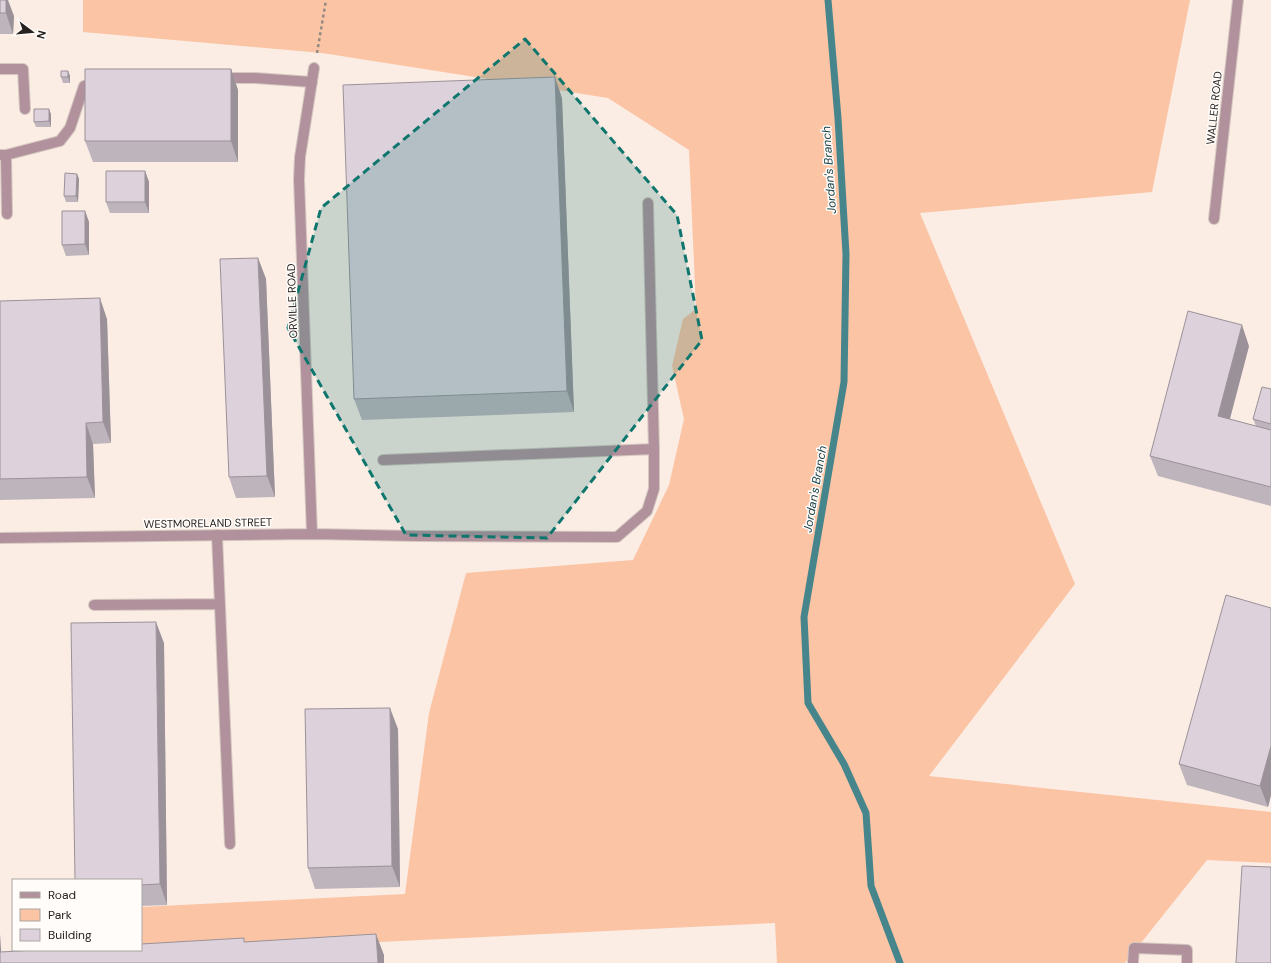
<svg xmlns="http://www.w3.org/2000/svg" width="1271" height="963" font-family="'DM Sans',sans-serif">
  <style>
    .green { fill: #fbc4a4 }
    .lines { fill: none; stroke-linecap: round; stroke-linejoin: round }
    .stream { stroke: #46858c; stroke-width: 7 }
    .lane-casing { stroke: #d5c8c1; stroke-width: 12 }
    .street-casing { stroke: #d5c8c1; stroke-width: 12 }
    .path { stroke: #938983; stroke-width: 2.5; stroke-dasharray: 3 3; stroke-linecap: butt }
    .lane { stroke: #b1929c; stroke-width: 10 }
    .street { stroke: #b1929c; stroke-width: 10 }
    .wall { fill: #beb4bc }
    .shaded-wall { fill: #9b9299 }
    .building { fill: #ddd1db; stroke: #9b9299 }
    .marked { fill: #0f766e; fill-opacity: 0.2; stroke: #0f766e; stroke-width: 3; stroke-dasharray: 8 5; stroke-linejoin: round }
    .labels { text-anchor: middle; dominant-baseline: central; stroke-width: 3; stroke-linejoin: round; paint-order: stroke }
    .street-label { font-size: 11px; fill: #27221f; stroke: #fffcfa }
    .water-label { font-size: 12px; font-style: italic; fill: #1a454a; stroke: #fffcfa }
  </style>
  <rect width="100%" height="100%" fill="#fbece4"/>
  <path class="green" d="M83 0H1190L1152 192 920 213 1075 584 929 776 1271 812V863L1207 860 1125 963H777L775 923 65 957 141 950V907L405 894 429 713 466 573 633 560 669 485 684 419 672 366 683 319 696 309 689 150 608 98 322 53 83 32Z"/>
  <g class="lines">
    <path class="stream" d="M828 0 838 118 846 254 844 382 804 617 808 703 844 764 866 813 871 886 900 963"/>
    <g class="lane-casing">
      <path id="lane" d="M0 69H23L25 109
        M220 78H255L312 82
        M0 155H6L7 214
        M6 155 60 141 70 128 84 86 97 82
        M648 203 654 449
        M383 460 654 449V489L647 511 617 537 417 536
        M217 535 230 844
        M94 605 220 604
        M1133 963 1134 948 1187 950V963"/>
    </g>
    <g class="street-casing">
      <path id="street" d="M1214 219 1238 0
        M312 534 299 179 300 157 314 68
        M0 538 312 534 417 536"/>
    </g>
    <path class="path" d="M317 53 326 0"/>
    <use href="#lane" class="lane"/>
    <use href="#street" class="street"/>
  </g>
  <path class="wall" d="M0 0 14 16 13 34H0Z
    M231 69 238 90V162H93L85 141Z
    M68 71 70 76V83H63L61 77Z
    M562 98 574 412 362 420 354 399Z
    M51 114V127H36L34 122Z
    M145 171 149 182V213H110L106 202Z
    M77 174 79 179 78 202H66L64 196Z
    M85 211 89 222V255L66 256 62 245Z
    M258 258 266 279 275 497 236 498 229 477Z
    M0 301 107 319 111 443 93 444 95 498 0 500Z
    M1249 346 1230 419 1256 426 1253 419 1271 389V506L1158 476 1150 456Z
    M1271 608V795L1268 807 1187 785 1179 764Z
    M164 643 167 905 141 906V880Z
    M398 729 400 887 315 889 308 868Z"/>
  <path class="shaded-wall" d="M6 0H8L14 16 13 34 6 13Z
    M231 69 238 90V162L231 141Z
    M68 71 70 76V83L68 77Z
    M555 77 562 98 574 412 567 391Z
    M49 109 51 114V127L49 121Z
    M145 171 149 182V213L145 202Z
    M77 174 79 179 78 202 76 196Z
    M85 211 89 222V255L85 244Z
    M258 258 266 279 275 497 267 476Z
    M100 298 107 319 111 443 103 422Z
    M1242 325 1249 346 1225 437 1218 416Z
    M86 423 93 444 95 498 87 477Z
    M156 622 164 643 167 905 160 884Z
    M390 708 398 729 400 887 392 866Z
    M1271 746V795L1268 807 1260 786Z
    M0 934 2 963H0Z
    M376 934 384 955V963H378Z"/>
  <path class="building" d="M0 0H6V13H0Z
    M85 69H231V141H85Z
    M61 71H68V77H61Z
    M555 77 567 391 354 399 343 85Z
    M34 109H49V121L34 122Z
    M106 171H145V202H106Z
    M65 173 77 174 76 196H64Z
    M62 211H85V244L62 245Z
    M258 258 267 476 229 477 220 259Z
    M100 298 103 422 86 423 87 477 0 479V301Z
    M1188 311 1242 325 1218 416 1271 430V487L1150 456Z
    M1262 387 1271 389V424L1253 419Z
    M1226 595 1271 608V746L1260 786 1179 764Z
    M156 622 160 884 141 885V880H75L71 623Z
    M390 708 392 866 308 868 305 709Z
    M1242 866 1271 867V963H1236Z
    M376 934 378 963H0V952L36 950H141V944L244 938V942Z"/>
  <path class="marked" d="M525 39 677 215 702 340 547 538 406 535 288 328 321 208Z"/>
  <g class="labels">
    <g class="street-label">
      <text transform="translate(1214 108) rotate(-84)">WALLER ROAD</text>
      <text transform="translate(292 301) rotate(-92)">ORVILLE ROAD</text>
      <text transform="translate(208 523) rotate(-1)">WESTMORELAND STREET</text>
    </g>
    <g class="water-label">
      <text transform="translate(829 170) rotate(-94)">Jordan's Branch</text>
      <text transform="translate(815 489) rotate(-80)">Jordan's Branch</text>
    </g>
  </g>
  <rect x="12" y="879" width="130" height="72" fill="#fffcfa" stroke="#a9a5a2"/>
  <rect x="20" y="892" width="20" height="6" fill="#b1929c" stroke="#a9a5a2"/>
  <text x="48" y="899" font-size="12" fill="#27221f">Road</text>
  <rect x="20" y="909" width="20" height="12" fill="#fbc4a4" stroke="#a9a5a2"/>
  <text x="48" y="919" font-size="12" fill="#27221f">Park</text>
  <rect x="20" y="929" width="20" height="12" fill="#ddd1db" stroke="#a9a5a2"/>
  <text x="48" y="939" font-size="12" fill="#27221f">Building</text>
  <g transform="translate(32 32) rotate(106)" stroke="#fffcfa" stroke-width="3" paint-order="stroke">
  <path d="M0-3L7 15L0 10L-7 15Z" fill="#27221f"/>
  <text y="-6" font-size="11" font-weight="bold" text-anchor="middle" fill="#27221f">N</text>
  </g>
</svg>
